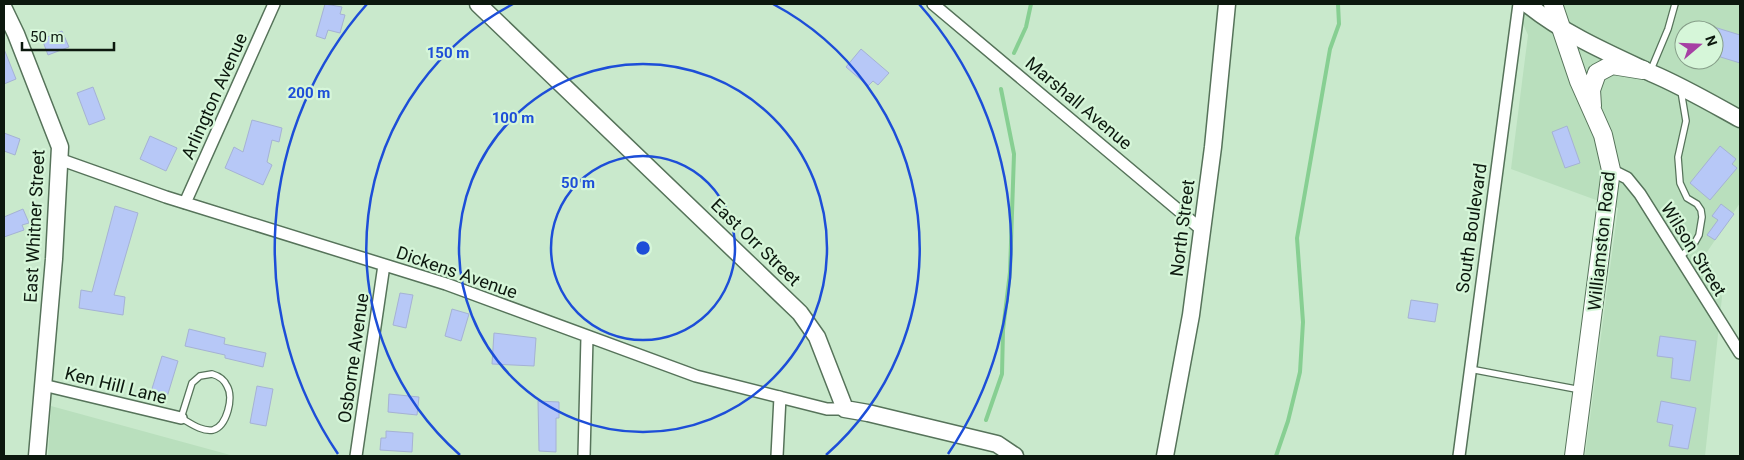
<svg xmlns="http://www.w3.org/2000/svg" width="1744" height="460" font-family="Roboto,sans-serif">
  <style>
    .built { fill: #b9dfbd; fill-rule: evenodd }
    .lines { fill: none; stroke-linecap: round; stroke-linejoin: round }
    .stream { stroke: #87cf92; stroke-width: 4 }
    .building { fill: #b7c8f7; stroke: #a5b2d4 }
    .lane-casing { stroke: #56735a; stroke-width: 8 }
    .street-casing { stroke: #56735a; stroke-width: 14 }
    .secondary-casing { stroke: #56735a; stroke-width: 19 }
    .primary-casing { stroke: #56735a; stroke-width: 20 }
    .lane { stroke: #fff; stroke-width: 5.5 }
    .street { stroke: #fff; stroke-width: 11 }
    .secondary { stroke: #fff; stroke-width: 16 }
    .primary { stroke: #fff; stroke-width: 18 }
    .ring { fill: none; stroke: #1d4ed8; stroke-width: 2.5 }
    .labels { text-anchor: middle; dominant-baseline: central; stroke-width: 4.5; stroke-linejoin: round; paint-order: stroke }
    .street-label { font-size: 18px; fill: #0c180e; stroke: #d6f6d9 }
    .centre { fill: #1d4ed8; stroke: #d6f6d9; stroke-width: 2.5 }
    .ring-label { font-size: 15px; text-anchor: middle; font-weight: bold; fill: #1d4ed8; stroke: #d6f6d9; stroke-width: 4.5; stroke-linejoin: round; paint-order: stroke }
  </style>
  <rect width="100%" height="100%" fill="#c9e9cc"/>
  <path class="built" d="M1514 4H1740V203L1707 252 1722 297 1705 456H1585L1618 208 1511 169 1528 35ZM1684 30H1714V60H1684Z
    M51 406 234 456H48Z"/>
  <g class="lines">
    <path class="stream" d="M1014 53 1026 27 1031 4
      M986 420 1002 374 1003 330 1010 272 1014 154 1001 89
      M1276 456 1288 421 1300 372 1303 322 1297 238 1330 49 1339 24 1338 4"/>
  </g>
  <path class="building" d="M325 4 342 7 340 14 345 15 340 33 328 30 325 39 316 36Z
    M1714 27 1740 35V63L1714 55Z
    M62 31 69 47 48 55 42 39Z
    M4 49 16 79 4 84Z
    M861 49 889 73 878 85 873 81 868 86 846 67Z
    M93 87 105 119 89 125 77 93Z
    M252 120 282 128 279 142 272 140 267 162 272 165 263 185 225 168 234 147 243 152Z
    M1567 126 1580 163 1565 168 1552 132Z
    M4 133 20 139 15 155 4 151Z
    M150 136 177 148 166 171 140 159Z
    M1720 146 1736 159 1732 164 1737 168 1710 200 1690 183Z
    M1721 204 1734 214 1715 240 1707 235 1718 220 1712 216Z
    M115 206 138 213 114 295 125 297 123 315 79 308 81 290 92 292Z
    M23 209 29 223 22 225 24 230 4 237V217Z
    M400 293 413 295 406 328 393 325Z
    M1411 300 1438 304 1435 322 1408 318Z
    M452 309 469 314 461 341 445 336Z
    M189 329 225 338 224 344 266 353 263 367 225 358V355L185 346Z
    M494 333 536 338 534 366 492 364Z
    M1660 336 1696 341 1690 381 1671 378 1673 358 1657 356Z
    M162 356 178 361 167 397 151 392Z
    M257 386 273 389 266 426 250 423Z
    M389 394 419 397 417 415 388 412Z
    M538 401 559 402V418H556V452L539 451Z
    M1661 401 1696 408 1688 449 1669 446 1673 425 1657 422Z
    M386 431 413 433 412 452 380 450 381 438H386Z"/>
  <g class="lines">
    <g class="lane-casing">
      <path id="lane" d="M1650 72 1668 29 1675 4
        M1679 258 1694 244 1699 235 1702 217 1701 210 1697 204 1687 198 1680 183 1678 157 1686 121 1681 91
        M1470 369 1581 390
        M212 374C219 376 224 379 227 386 234 397 227 426 213 430 202 432 190 423 181 418L192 383 200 376Z"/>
    </g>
    <g class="street-casing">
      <path id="street" d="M933 4 1202 230
        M59 159 166 197 446 284 696 376 827 409H845
        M1611 170 1627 178 1640 194 1740 353
        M185 203 274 4
        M43 385 181 418
        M356 456 384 265
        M584 456 587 337
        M777 456 780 397
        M1459 456 1519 4"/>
    </g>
    <g class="secondary-casing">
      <path id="secondary" d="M478 4 800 313 817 337 845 409 868 413 997 444 1015 456
        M1527 4C1564 34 1608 53 1651 73 1682 86 1711 103 1740 119
        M4 9 16 34 60 147 54 259 37 456
        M1165 456 1191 315 1213 147 1227 4"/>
    </g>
    <g class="primary-casing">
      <path id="primary" d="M1553 4 1579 81 1603 135 1611 170 1574 456
        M1592 106 1591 90 1597 73 1612 65 1643 70"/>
    </g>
    <use href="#lane" class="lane"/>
    <use href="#street" class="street"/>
    <use href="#secondary" class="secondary"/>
    <use href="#primary" class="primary"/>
  </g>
  <g class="ring">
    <circle cx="643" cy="248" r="92"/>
    <circle cx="643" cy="248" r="184"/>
    <path d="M460 455A276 276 0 0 1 513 4M773 4A276 276 0 0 1 826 455"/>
    <path d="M338 454A368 368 0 0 1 367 4M919 4A368 368 0 0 1 948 454"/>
  </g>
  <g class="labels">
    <g class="street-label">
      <text transform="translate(214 96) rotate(-66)">Arlington Avenue</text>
      <text transform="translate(1079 103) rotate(40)">Marshall Avenue</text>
      <text transform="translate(34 226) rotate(-87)">East Whitner Street</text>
      <text transform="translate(1182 228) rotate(-83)">North Street</text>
      <text transform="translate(1471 228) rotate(-82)">South Boulevard</text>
      <text transform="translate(1601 241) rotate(-84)">Williamston Road</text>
      <text transform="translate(756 242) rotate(44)">East Orr Street</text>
      <text transform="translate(1694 249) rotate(58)">Wilson Street</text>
      <text transform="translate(457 272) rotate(19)">Dickens Avenue</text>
      <text transform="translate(353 358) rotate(-82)">Osborne Avenue</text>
      <text transform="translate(116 385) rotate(14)">Ken Hill Lane</text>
    </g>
  </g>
  <circle cx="643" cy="248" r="8" class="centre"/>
  <g class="ring-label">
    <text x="448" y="58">150 m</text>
    <text x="309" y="98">200 m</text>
    <text x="513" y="123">100 m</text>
    <text x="578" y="188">50 m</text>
  </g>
  <rect width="1744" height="460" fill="none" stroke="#0c180e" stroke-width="10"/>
  <g transform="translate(1699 45) rotate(71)"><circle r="24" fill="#d6f6d9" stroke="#859d88"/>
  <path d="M0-4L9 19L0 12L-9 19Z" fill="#a640a4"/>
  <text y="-8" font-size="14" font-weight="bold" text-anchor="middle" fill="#0c180e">N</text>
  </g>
  <path d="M22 42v8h92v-8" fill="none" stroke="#0c180e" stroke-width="2.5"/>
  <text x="30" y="42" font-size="15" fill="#0c180e" stroke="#d6f6d9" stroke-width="4" paint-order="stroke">50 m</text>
</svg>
